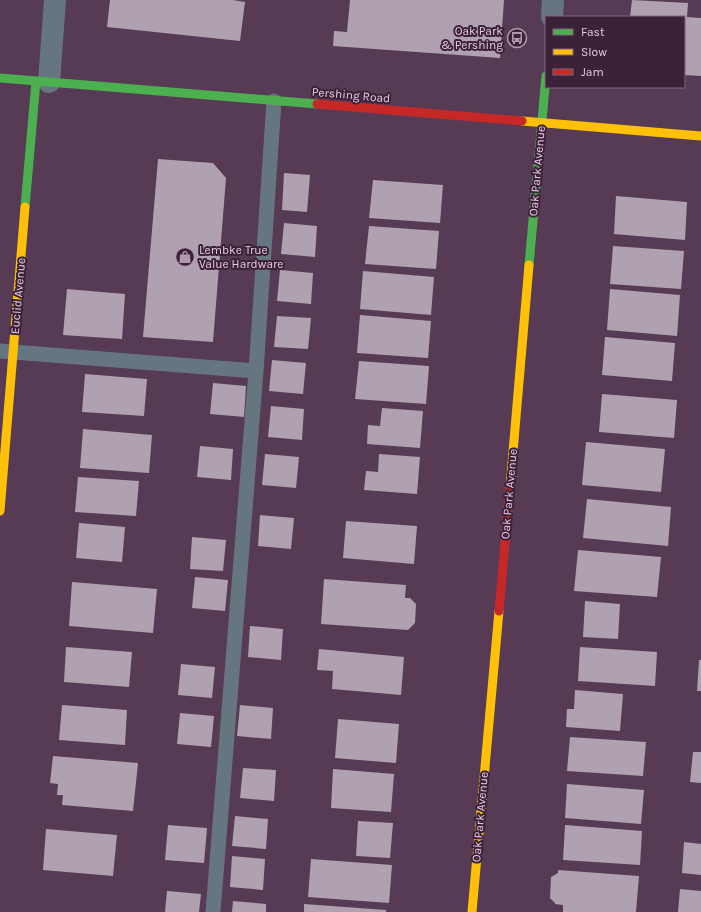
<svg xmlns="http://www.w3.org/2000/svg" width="701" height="912" font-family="Karla,sans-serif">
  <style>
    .building { fill: #afa1af }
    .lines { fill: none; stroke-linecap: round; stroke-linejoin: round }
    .lane { stroke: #667681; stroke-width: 15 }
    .street { stroke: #667681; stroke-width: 22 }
    .fast { stroke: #4caf50; stroke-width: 9 }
    .slow { stroke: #ffc107; stroke-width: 9 }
    .jam { stroke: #c62828; stroke-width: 9 }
    .labels { text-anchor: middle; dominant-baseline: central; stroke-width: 4; stroke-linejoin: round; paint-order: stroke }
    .poi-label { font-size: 12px; fill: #e9c8e4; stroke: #3b2238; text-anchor: end }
    .street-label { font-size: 12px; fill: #e9c8e4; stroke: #3b2238 }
  </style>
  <rect width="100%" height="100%" fill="#573b54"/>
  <path class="building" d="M110 0H233L245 2 240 41 107 27Z
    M350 0H504L500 58 333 46 334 31 347 32Z
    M632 0 688 3 687 17 701 18V76L684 75V17H630Z
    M158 159 213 163 226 178 213 342 143 337Z
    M284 173 310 175 307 212 282 210Z
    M373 180 443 185 440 223 369 218Z
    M616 196 687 202 685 240 614 234Z
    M284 223 317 226 315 257 281 254Z
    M369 226 439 231 436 269 365 264Z
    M613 246 684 251 681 289 610 284Z
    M280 270 313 273 311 304 277 301Z
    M363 271 434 277 431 315 360 309Z
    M67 289 125 294 122 339 63 335Z
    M610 289 680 295 677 336 607 330Z
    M360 315 431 321 428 358 357 353Z
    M277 316 311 318 308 349 274 347Z
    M605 337 675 343 672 381 602 375Z
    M272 360 306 363 303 394 269 391Z
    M359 361 429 366 426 404 355 399Z
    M85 374 147 379 144 416 82 412Z
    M213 383 246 386 244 417 210 414Z
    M602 394 677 400 674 438 599 432Z
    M271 406 304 409 302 440 268 437Z
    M382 408 423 411 420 448 367 444 368 425 380 426Z
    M83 429 152 435 149 473 80 468Z
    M586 442 665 449 661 492 582 485Z
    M200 446 233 449 231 480 197 477Z
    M265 454 299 457 296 488 262 485Z
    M379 454 420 457 417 494 364 490 366 471 378 472Z
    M78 477 139 481 136 516 75 512Z
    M587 499 671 507 668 546 583 538Z
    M260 515 294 518 291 549 258 546Z
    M346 521 417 526 414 564 343 558Z
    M79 523 125 527 122 562 76 558Z
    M192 537 226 540 223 571 190 569Z
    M578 550 661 557 657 597 574 591Z
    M195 577 228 580 225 611 192 608Z
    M324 579 406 585 405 598H410L416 604 415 623 408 630 321 624Z
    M72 582 157 589 153 633 69 626Z
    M585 601 620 604 618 639 583 637Z
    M250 626 283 629 281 660 248 657Z
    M66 647 132 652 129 687 64 682Z
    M580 647 657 652 655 686 578 681Z
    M319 649 404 657 401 695 332 689 333 671 317 670Z
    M699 660H701V691H697Z
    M181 664 215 667 212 698 178 695Z
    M575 690 623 694 620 731 566 727 567 709H574Z
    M62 705 127 710 125 745 59 740Z
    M240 705 273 708 271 739 237 736Z
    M180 713 214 716 211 747 177 744Z
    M338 719 399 724 396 763 335 758Z
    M570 737 646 742 643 776 567 771Z
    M693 752H701V783L690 782Z
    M53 756 138 763 133 811 62 805 63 795H57L58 784 50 783Z
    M243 768 276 770 274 801 240 798Z
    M333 769 394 774 391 812 331 808Z
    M567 784 644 790 641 824 565 818Z
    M235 816 268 819 266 849 232 846Z
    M358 821 393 823 390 858 356 856Z
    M168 825 207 828 204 863 165 860Z
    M565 825 642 831 640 865 563 860Z
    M46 829 117 835 113 876 43 870Z
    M684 842 701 844V875L682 873Z
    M232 856 265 859 263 890 230 887Z
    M311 859 392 865 389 903 308 897Z
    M558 870 639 876 636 912H563V905L555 904V903L550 898 551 877 558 873Z
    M680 889 701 891V912H678Z
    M167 891 201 894 199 912H165Z
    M233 901 266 904V912H232Z
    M304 904 386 910V912H304Z"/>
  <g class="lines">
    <path class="lane" d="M0 351 256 371
      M213 912 256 371 274 101"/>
    <path class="street" d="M552 17 553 0
      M49 82 55 0"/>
    <path class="fast" d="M0 78 317 104
      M25 207 36 81
      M529 265 546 76"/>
    <path class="slow" d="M522 121 701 136
      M510 487 529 265
      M0 511 25 207
      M472 912 499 611"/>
    <path class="jam" d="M317 104 522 121
      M499 611 510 487"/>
  </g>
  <defs>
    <g id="bus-ring" transform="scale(1)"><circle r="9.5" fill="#3b2238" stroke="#b697b2" stroke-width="1.5"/><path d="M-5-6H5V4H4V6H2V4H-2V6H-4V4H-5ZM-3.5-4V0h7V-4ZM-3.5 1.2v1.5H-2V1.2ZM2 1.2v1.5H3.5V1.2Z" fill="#b697b2"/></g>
    <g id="shop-ring" transform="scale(1)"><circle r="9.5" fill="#3b2238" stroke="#b697b2" stroke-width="1.5"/><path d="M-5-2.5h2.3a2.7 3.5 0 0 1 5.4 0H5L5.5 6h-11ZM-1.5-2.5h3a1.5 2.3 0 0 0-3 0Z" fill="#b697b2"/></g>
  </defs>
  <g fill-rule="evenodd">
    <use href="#bus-ring" x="517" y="38"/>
    <use href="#shop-ring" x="185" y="257"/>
  </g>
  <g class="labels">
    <g class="poi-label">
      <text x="503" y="31">Oak Park<tspan x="503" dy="14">&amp; Pershing</tspan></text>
      <text x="199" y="250" text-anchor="start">Lembke True<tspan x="199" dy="14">Value Hardware</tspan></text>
    </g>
    <g class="street-label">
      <text transform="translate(351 95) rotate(5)">Pershing Road</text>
      <text transform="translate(537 171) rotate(-85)">Oak Park Avenue</text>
      <text transform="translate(18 296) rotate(-85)">Euclid Avenue</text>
      <text transform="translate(509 494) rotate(-85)">Oak Park Avenue</text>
      <text transform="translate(480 817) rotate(-85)">Oak Park Avenue</text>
    </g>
  </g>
  <rect x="545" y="16" width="140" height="72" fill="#3b2238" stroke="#81647d"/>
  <rect x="553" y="29" width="20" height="6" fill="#4caf50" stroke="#81647d"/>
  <text x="581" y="36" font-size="12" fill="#e9c8e4">Fast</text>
  <rect x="553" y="49" width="20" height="6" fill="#ffc107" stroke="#81647d"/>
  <text x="581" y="56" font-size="12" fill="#e9c8e4">Slow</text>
  <rect x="553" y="69" width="20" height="6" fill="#c62828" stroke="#81647d"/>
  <text x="581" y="76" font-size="12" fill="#e9c8e4">Jam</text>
</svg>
